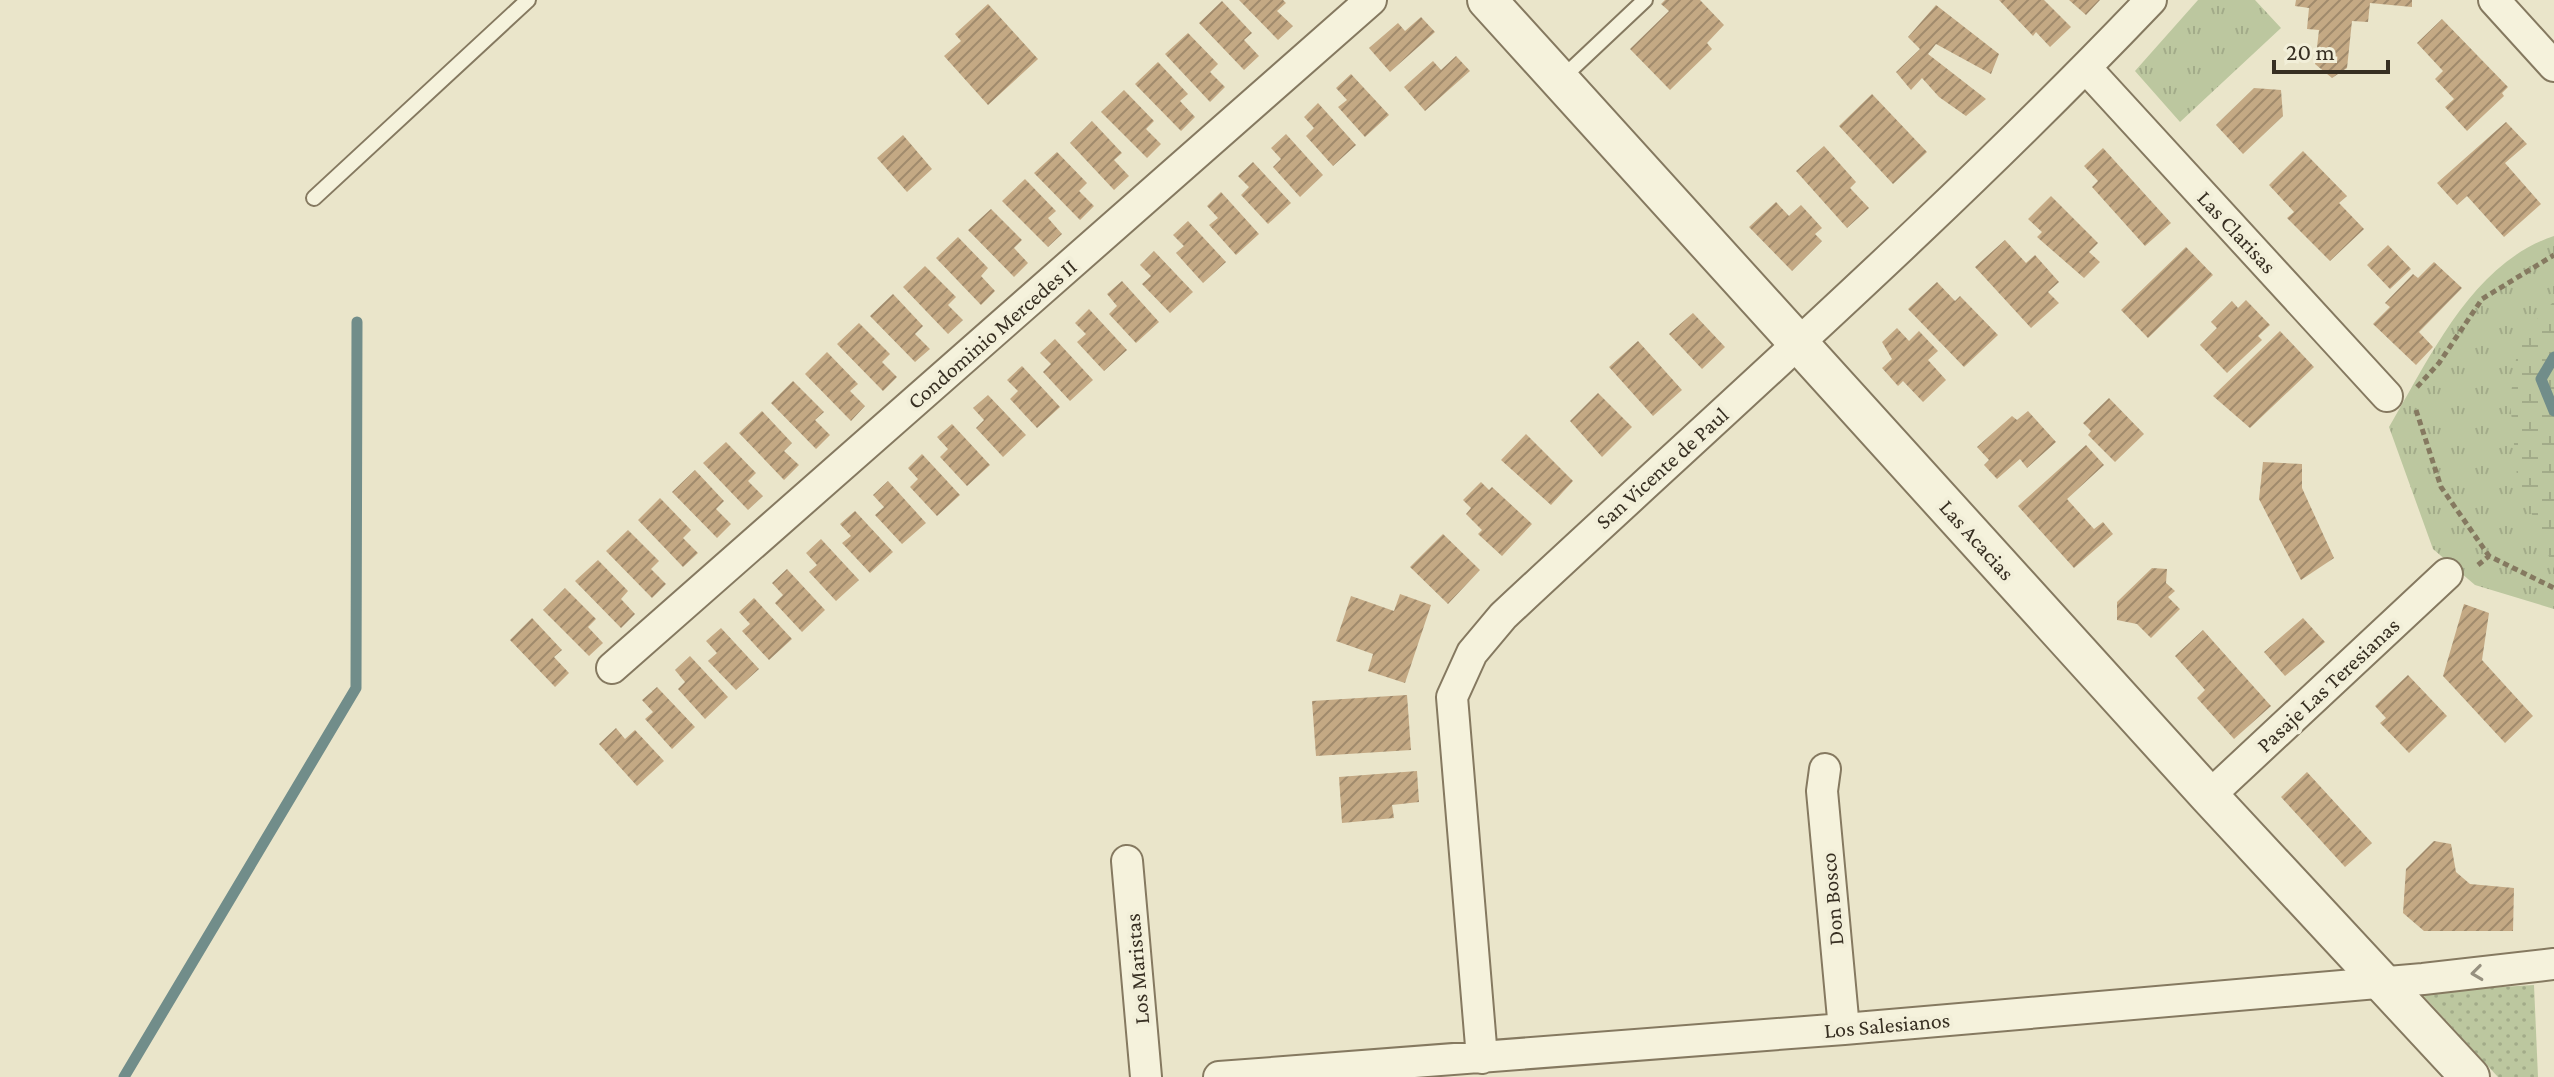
<svg xmlns="http://www.w3.org/2000/svg" width="2554" height="1077" font-family="'Crimson Pro',serif">
  <style>
    .grass { fill: url(#grass-tufts) }
    .wetland { fill: url(#wetland-marsh) }
    .park { fill: url(#park-dots) }
    .lines { fill: none; stroke-linecap: round; stroke-linejoin: round }
    .stream { stroke: #718d8a; stroke-width: 11 }
    .building { fill: url(#building-hatch) }
    .service-casing { stroke: #857960; stroke-width: 18 }
    .minor-casing { stroke: #857960; stroke-width: 34 }
    .tertiary-casing { stroke: #857960; stroke-width: 42 }
    .path { stroke: #857960; stroke-width: 5; stroke-dasharray: 6 4; stroke-linecap: butt }
    .service { stroke: #f5f2dc; stroke-width: 14 }
    .minor { stroke: #f5f2dc; stroke-width: 30 }
    .tertiary { stroke: #f5f2dc; stroke-width: 38 }
    .oneway { stroke: #96907f }
    .labels { text-anchor: middle; dominant-baseline: central; stroke-width: 8; stroke-linejoin: round; paint-order: stroke }
    .street-label { font-size: 22px; fill: #372f22; stroke: #f2efd9 }
  </style>
  <defs>
    <pattern id="grass-tufts" width="24" height="20" patternUnits="userSpaceOnUse" patternTransform="scale(2)"><rect width="24" height="20" fill="#bcc79f"/><path d="M3 7l-1-3M5 7V3M7 7l1-3M15 17l-1-3M17 17v-4M19 17l1-3" fill="none" stroke="#a2ab89"/></pattern>
    <pattern id="wetland-marsh" width="20" height="14" patternUnits="userSpaceOnUse" patternTransform="scale(2)"><rect width="20" height="14" fill="#bcc79f"/><path d="M1 5h8M5 5V1M11 12h8M15 12V8" fill="none" stroke="#a2ab89"/></pattern>
    <pattern id="park-dots" width="8" height="8" patternUnits="userSpaceOnUse" patternTransform="scale(2)"><rect width="8" height="8" fill="#bcc79f"/><path d="M2 2h.1M6 6h.1" fill="none" stroke="#a2ab89" stroke-width="1.8" stroke-linecap="round"/></pattern>
    <pattern id="building-hatch" width="6" height="6" patternUnits="userSpaceOnUse" patternTransform="scale(2)"><rect width="6" height="6" fill="#c4a984"/><path d="M-1 1l2-2M0 6l6-6M5 7l2-2" fill="none" stroke="#a08a6c"/></pattern>
  </defs>
  <rect width="100%" height="100%" fill="#eae5ca"/>
  <path class="grass" d="M2198 0H2255L2281 28 2180 122 2135 71Z
    M2554 236V609L2475 585 2433 549 2389 427C2430 358 2472 263 2554 236Z"/>
  <path class="wetland" d="M2554 301V569L2517 477 2510 400 2519 339Z"/>
  <path class="park" d="M2534 985 2538 1077H2498L2420 992Z"/>
  <g class="lines">
    <path class="stream" d="M2554 357 2541 379 2554 411
      M124 1077 356 688 357 322"/>
  </g>
  <path class="building" d="M1239 0H1283L1286 3 1277 11 1293 26 1278 40Z
    M1665 0H1700L1724 25 1707 43 1712 49 1670 90 1630 49 1669 11 1661 4Z
    M1999 0H2044L2071 27 2050 47 2036 32 2033 36Z
    M2069 0H2100L2086 15Z
    M2296 0H2412V7L2370 3 2368 22 2352 21 2347 68 2332 78 2315 64 2319 30 2307 29 2309 8 2295 6Z
    M1222 1 1252 33 1244 40 1259 56 1244 70 1199 23Z
    M988 4 1038 59 988 105 944 56 961 41 955 34Z
    M1936 5 1999 54 1991 74 1936 44 1928 54 1986 99 1966 116 1939 97 1922 78 1911 90 1896 72 1920 49 1908 37Z
    M1421 17 1435 32 1390 72 1369 48 1398 23 1405 31Z
    M2442 19 2508 87 2502 93 2504 96 2467 131 2445 107 2454 99 2435 79 2443 71 2417 43Z
    M1188 33 1218 64 1210 72 1225 87 1210 102 1165 54Z
    M1456 56 1470 71 1425 111 1404 87 1433 61 1441 70Z
    M1158 62 1188 94 1180 101 1195 117 1181 131 1135 84Z
    M1351 74 1389 115 1365 137 1338 107 1347 100 1336 88Z
    M2254 88 2281 90 2283 116 2243 154 2216 125Z
    M1124 90 1154 121 1146 129 1161 144 1147 158 1101 112Z
    M1872 94 1927 152 1893 184 1839 126Z
    M1318 103 1356 145 1333 166 1306 136 1314 128 1304 117Z
    M1092 121 1122 153 1114 160 1129 176 1114 190 1070 143Z
    M2506 122 2527 144 2505 163 2541 204 2504 237 2467 196 2457 205 2437 183Z
    M1286 134 1323 175 1300 197 1273 167 1281 159 1271 148Z
    M903 135 932 169 907 192 877 158Z
    M1824 146 1856 182 1850 188 1869 208 1847 228 1796 171Z
    M2103 148 2171 223 2145 246 2092 187 2098 181 2084 166Z
    M2303 151 2347 196 2339 203 2364 229 2330 261 2287 218 2294 212 2269 185Z
    M1057 152 1087 183 1079 191 1094 206 1080 220 1034 173Z
    M1253 162 1291 203 1268 224 1241 195 1249 187 1238 176Z
    M1025 179 1056 211 1048 218 1062 234 1048 247 1002 201Z
    M1221 192 1259 234 1236 255 1209 225 1218 218 1207 206Z
    M2051 196 2098 243 2089 252 2100 262 2084 278 2037 237 2042 232 2028 219Z
    M1776 202 1789 216 1801 205 1822 228 1815 234 1822 241 1792 271 1749 227Z
    M991 209 1022 240 1014 248 1028 263 1014 277 968 230Z
    M1188 221 1226 262 1203 283 1176 253 1184 246 1173 235Z
    M958 237 988 268 981 276 995 291 981 305 936 258Z
    M2005 240 2026 263 2035 255 2059 282 2048 292 2059 303 2031 328 1975 267Z
    M2388 245 2411 269 2390 289 2367 265Z
    M2186 247 2213 275 2148 338 2121 310Z
    M1154 251 1193 292 1170 313 1142 284 1151 276 1140 265Z
    M2434 262 2462 288 2419 332 2433 347 2416 365 2373 324 2390 307 2385 303 2413 274 2418 278Z
    M925 266 956 297 948 305 963 320 948 334 903 287Z
    M1122 281 1159 322 1136 343 1109 314 1117 306 1107 294Z
    M1937 282 1955 301 1960 296 1998 335 1964 367 1908 309Z
    M893 294 923 326 915 334 930 349 915 362 870 316Z
    M2246 300 2270 325 2258 336 2262 340 2227 373 2200 345 2217 328 2211 322 2232 301 2238 308Z
    M1089 309 1127 350 1104 371 1077 342 1086 334 1075 323Z
    M1693 313 1725 347 1702 369 1669 334Z
    M859 323 890 354 882 362 897 377 883 391 837 344Z
    M1897 328 1909 341 1919 331 1938 351 1928 360 1946 380 1923 402 1903 381 1898 386 1882 368 1892 359 1882 342Z
    M2280 331 2314 367 2250 428 2213 396Z
    M1055 339 1093 380 1070 401 1043 372 1051 364 1040 353Z
    M1638 341 1682 390 1653 416 1609 367Z
    M827 352 858 384 850 391 865 406 851 421 805 374Z
    M1022 366 1060 407 1037 428 1010 399 1018 391 1007 380Z
    M793 381 824 412 815 420 830 435 816 449 771 403Z
    M1598 393 1632 427 1602 457 1570 421Z
    M988 395 1026 435 1003 457 976 428 984 420 973 408Z
    M2109 398 2144 434 2115 462 2088 435 2091 431 2083 423Z
    M762 411 792 443 784 451 799 465 784 480 739 433Z
    M2028 411 2056 442 2027 468 2020 459 1997 479 1984 465 1989 460 1977 447 2012 416 2017 420Z
    M952 424 990 465 967 486 940 457 948 449 937 437Z
    M1526 434 1573 481 1551 505 1501 460Z
    M726 442 756 473 748 481 763 496 748 510 703 463Z
    M2086 445 2104 465 2067 499 2094 529 2103 522 2113 534 2074 568 2018 506Z
    M922 454 960 495 937 516 910 487 918 479 908 468Z
    M2263 462 2302 464V488L2334 558 2301 580 2259 499Z
    M695 470 724 501 716 509 731 524 717 538 672 492Z
    M888 481 926 523 902 544 875 515 884 507 873 495Z
    M1481 482 1489 490 1492 487 1532 524 1502 556 1478 534 1482 530 1466 514 1471 508 1463 500Z
    M660 498 691 530 683 538 698 553 683 567 638 520Z
    M855 511 893 552 870 573 842 543 851 536 840 524Z
    M628 530 659 561 651 569 666 584 652 598 606 551Z
    M1443 534 1480 570 1448 604 1410 567Z
    M821 539 859 580 836 601 809 572 817 565 806 553Z
    M598 560 628 591 621 599 635 614 621 628 575 581Z
    M2152 568 2167 569 2166 583 2175 591 2168 597 2180 609 2151 638 2137 624 2117 620V602Z
    M787 569 825 610 802 632 775 603 783 595 772 583Z
    M565 588 596 619 588 627 603 643 589 656 543 610Z
    M1400 594 1431 605 1405 683 1368 671 1373 654 1336 641 1351 596 1394 611Z
    M754 598 792 639 769 660 742 631 750 624 739 612Z
    M2464 604 2489 613 2482 660 2533 716 2505 743 2443 676Z
    M532 618 562 650 554 657 569 673 555 687 510 640Z
    M2303 618 2325 642 2285 676 2264 652Z
    M721 628 759 669 736 690 708 661 717 653 706 641Z
    M2203 630 2271 706 2234 739 2197 698 2205 690 2175 656Z
    M690 656 728 697 705 719 678 689 685 682 675 670Z
    M2408 675 2447 716 2409 753 2380 723 2386 718 2375 706Z
    M657 687 695 727 672 749 645 719 653 712 642 700Z
    M1407 695 1411 750 1316 756 1312 701Z
    M616 728 625 739 635 730 664 761 637 786 599 744Z
    M1417 771 1419 802 1392 805 1394 818 1342 823 1339 777Z
    M2307 772 2372 843 2345 867 2281 797Z
    M2434 841 2451 844 2456 872 2470 884 2514 888 2513 931H2424L2403 913 2406 869Z"/>
  <g class="lines">
    <g class="service-casing">
      <path id="service" d="M1560 80 1645 0
        M314 198 528 0"/>
    </g>
    <g class="minor-casing">
      <path id="minor" d="M2494 0 2554 66
        M2086 68 2387 396
        M612 668 1371 0
        M1825 769 1822 791 1844 1029
        M2209 796 2447 574
        M1127 861 1146 1077
        M1482 1058 1452 697 1472 653 1503 616C1720 413 1945 216 2151 0
        M1219 1077 1844 1029 2423 979 2554 964"/>
    </g>
    <g class="tertiary-casing">
      <path id="tertiary" d="M1487 0 2209 796 2470 1077"/>
    </g>
    <path class="path" d="M2417 387 2439 363 2482 299 2554 255
      M2416 410 2441 487 2489 556
      M2478 565 2489 556 2554 588"/>
    <use href="#service" class="service"/>
    <use href="#minor" class="minor"/>
    <use href="#tertiary" class="tertiary"/>
  </g>
  <defs><path id="oneway-chevron" d="M-2-3.5L2.5 0L-2 3.5" fill="none" stroke-width="1.6" stroke-linecap="round" stroke-linejoin="round" transform="scale(2)"/></defs>
  <use class="oneway" href="#oneway-chevron" transform="translate(2477 973) rotate(173)"/>
  <g class="labels">
    <g class="street-label">
      <text transform="translate(2237 232) rotate(47)">Las Clarisas</text>
      <text transform="translate(992 334) rotate(-41)">Condominio Mercedes II</text>
      <text transform="translate(1662 468) rotate(-42)">San Vicente de Paul</text>
      <text transform="translate(1977 540) rotate(48)">Las Acacias</text>
      <text transform="translate(2328 685) rotate(-43)">Pasaje Las Teresianas</text>
      <text transform="translate(1832 899) rotate(-95)">Don Bosco</text>
      <text transform="translate(1137 969) rotate(-95)">Los Maristas</text>
      <text transform="translate(1887 1025) rotate(-5)">Los Salesianos</text>
    </g>
  </g>
  <path d="M2274 60v12h114v-12" fill="none" stroke="#372f22" stroke-width="4"/>
  <text x="2286" y="60" font-size="24" fill="#372f22" stroke="#f2efd9" stroke-width="6" paint-order="stroke">20 m</text>
</svg>
